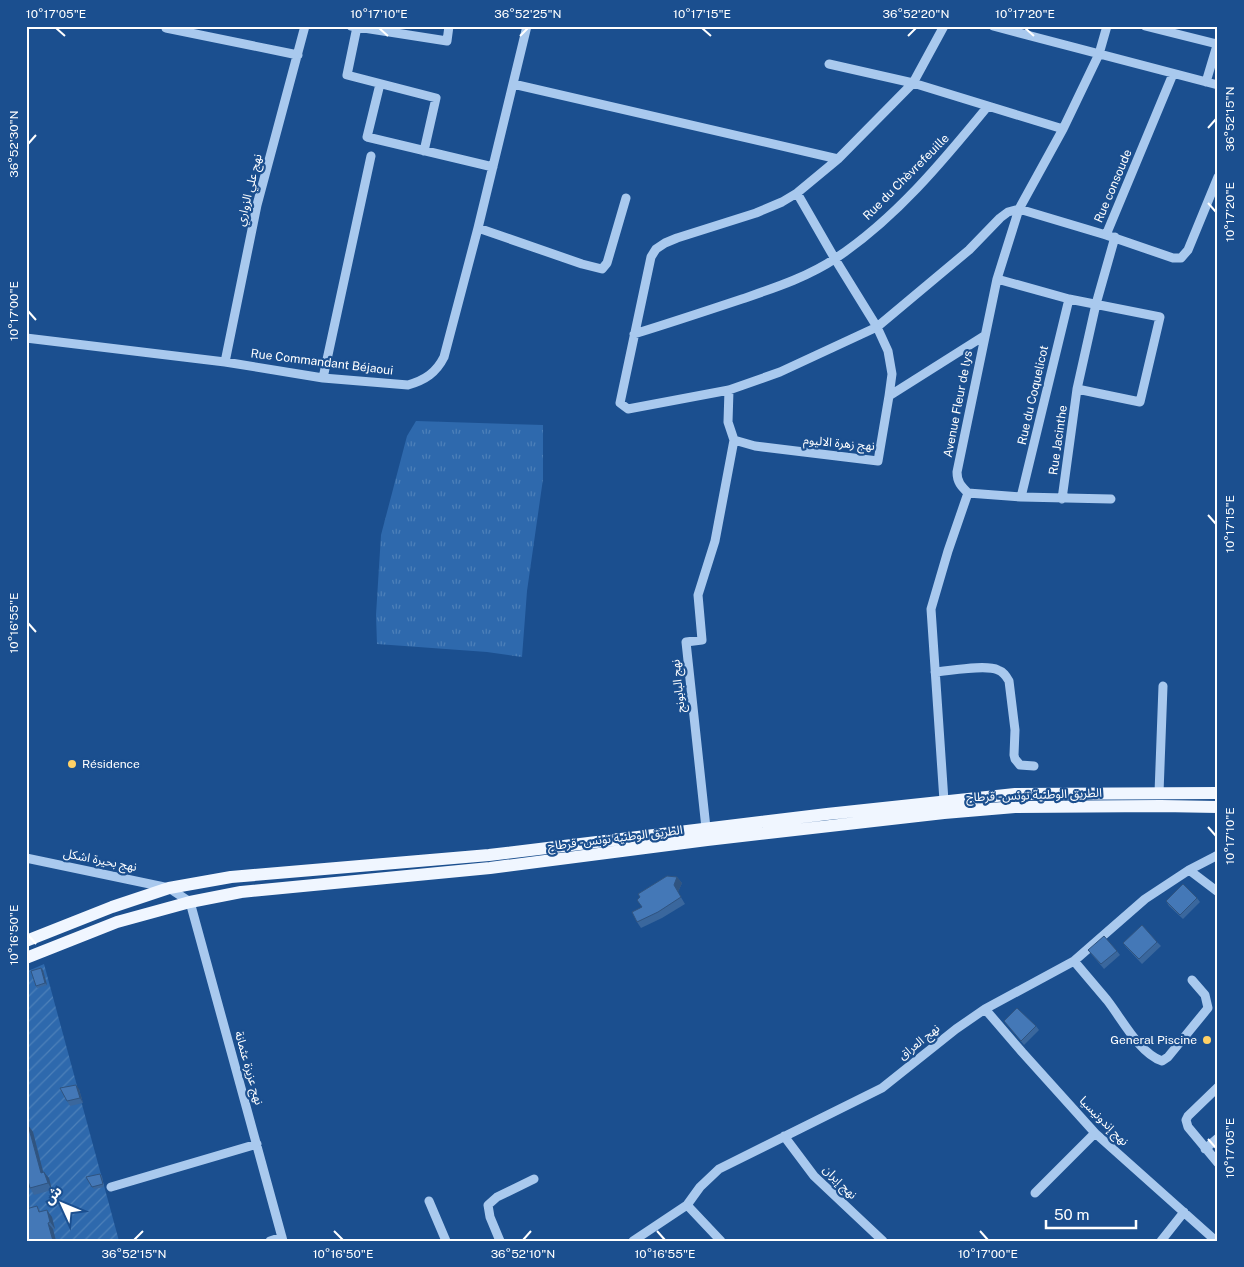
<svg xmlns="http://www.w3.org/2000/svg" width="1244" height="1267" font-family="'Public Sans','Noto Sans Arabic',sans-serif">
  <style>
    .grass { fill: url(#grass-tufts) }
    .garden { fill: url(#garden-furrows) }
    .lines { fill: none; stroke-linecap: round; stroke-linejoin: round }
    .minor { stroke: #a9c9ee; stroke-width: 9 }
    .major { stroke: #f0f6ff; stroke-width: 12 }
    .wall { fill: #3a679d }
    .shaded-wall { fill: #305480 }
    .building { fill: #4478b7; stroke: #305480 }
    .ticks { fill: none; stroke: #fff; stroke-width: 2 }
    .poi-dot { fill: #ffd166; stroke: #1b4f8f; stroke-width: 2 }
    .labels { text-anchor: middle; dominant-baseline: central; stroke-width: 4.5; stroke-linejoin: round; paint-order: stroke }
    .street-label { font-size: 12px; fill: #fff; stroke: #1b4f8f }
    .poi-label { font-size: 12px; fill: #fff; stroke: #1b4f8f; text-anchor: start }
    .neatline { fill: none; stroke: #fff; stroke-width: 2 }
    .ticks-label { font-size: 12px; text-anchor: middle; fill: #fff }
  </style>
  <defs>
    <pattern id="grass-tufts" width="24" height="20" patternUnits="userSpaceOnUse" patternTransform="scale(1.25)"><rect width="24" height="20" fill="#2e69ad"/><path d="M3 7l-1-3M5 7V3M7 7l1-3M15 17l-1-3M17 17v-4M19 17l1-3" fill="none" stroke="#4d80b9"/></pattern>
    <pattern id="garden-furrows" width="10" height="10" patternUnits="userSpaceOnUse" patternTransform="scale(1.25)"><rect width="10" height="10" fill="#2e69ad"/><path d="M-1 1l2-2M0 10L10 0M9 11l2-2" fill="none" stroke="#4d80b9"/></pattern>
  </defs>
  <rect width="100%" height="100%" fill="#1b4f8f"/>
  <path class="grass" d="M416 421 543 425V479L527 591 522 657 487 652 377 644 376 615 381 535 407 436Z"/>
  <path class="garden" d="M44 964 119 1241H26V972Z"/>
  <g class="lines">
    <path class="minor" d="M166 26V28L298 55
      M351 26 447 41 449 26
      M944 26 913 83 838 159 797 193 782 202 756 213 677 238 665 243 656 249 651 257 620 403 628 409 729 390 780 372 877 327 969 250 1000 218 1008 212 1019 209 1106 235
      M993 26 1218 85
      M1145 26 1217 44
      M357 27 347 75 436 98 424 151
      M829 64 913 83 1063 129
      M1173 74 1106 235 1173 258H1181L1188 250 1218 177
      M1206 82 1218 42
      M380 84 367 137 493 167
      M513 84 838 159
      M797 193 835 259 877 327 888 351 892 374 889 396
      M478 228 582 264 602 269 607 263 626 198
      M997 279 1069 299 1160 317 1140 402 1077 389 1062 499
      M634 334C670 323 706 311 742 299 774 288 808 277 836 258 895 219 943 161 988 106
      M26 338 225 362 323 378 408 385C425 380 436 373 444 357L478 228 527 26
      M225 362 257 205 305 26
      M323 378 371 156
      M1077 389 1096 304 1115 237
      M729 390 728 422 734 440 755 446 878 461 889 396 984 336
      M968 493 1021 497 1111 499
      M1021 497 1069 299
      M935 672C949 671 986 664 998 670 1004 672 1006 676 1009 681L1015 730 1014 755 1015 759 1020 765 1034 766
      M1159 793 1163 686
      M944 801 931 609 948 551 968 493C961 486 957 482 957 472L997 279 1019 209 1063 129 1099 54 1107 26
      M706 828 686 642 702 640 698 595 715 541 734 440
      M26 858 169 888 190 902 283 1241
      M1189 870 1218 892
      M1074 961C1085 974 1096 987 1107 1000 1122 1019 1139 1053 1162 1061L1168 1057 1208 1008 1205 995 1192 980
      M985 1009 1022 1052 1095 1133 1216 1241
      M1218 1087 1188 1116 1186 1120 1188 1127 1218 1163
      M784 1136 814 1176 883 1241
      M1205 1149 1218 1138
      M111 1187 257 1144
      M1035 1193 1095 1133
      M429 1201 446 1241
      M687 1205 721 1241
      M270 1241 282 1237
      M500 1241 490 1217 488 1205 497 1197 534 1179
      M633 1241 687 1205 700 1187 719 1169 882 1088 956 1029 985 1009 1074 961 1145 899 1189 870 1218 855
      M1161 1241 1184 1212"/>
    <path class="major" d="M26 941 112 907 169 888 231 877 489 855 827 814 1015 794 1218 793
      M26 958 117 922 190 902 241 892 490 868 707 840 944 813 1015 807 1161 806 1218 807"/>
  </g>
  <path class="wall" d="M677 877 682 883 678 892 685 904 662 918 641 928 637 922 642 907Z
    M1197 898 1200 902 1183 919 1169 906 1166 901Z
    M1157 942 1161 946 1142 964 1126 947 1123 943Z
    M1088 950 1117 951 1120 955 1104 969Z
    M41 968 43 970 47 985 37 988 36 986Z
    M1004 1021 1036 1026 1039 1030 1024 1045Z
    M79 1089 83 1103 70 1106 67 1101Z
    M28 1125 33 1132 43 1172 49 1178 52 1190 34 1195 30 1188 26 1189V1126Z
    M100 1174 102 1176 104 1187 94 1189 86 1177Z
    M37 1206 41 1212 52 1217 55 1229H53L56 1241H28Z"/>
  <path class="shaded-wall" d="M677 877 682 883 678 892 685 904 674 885Z
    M41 968 43 970 47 985 45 983Z
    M76 1085 79 1089 83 1103 80 1098Z
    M28 1125 33 1132 45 1179 41 1173Z
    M44 1172 49 1178 52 1190 48 1183Z
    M47 1210 52 1217 55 1229 50 1222Z
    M48 1223 53 1229 56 1241H53Z"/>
  <path class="building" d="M667 876 677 877 674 885 681 897 658 912 637 922 632 912 642 907 637 900 640 897 638 894Z
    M1183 884 1197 898 1180 915 1166 901Z
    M1142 925 1157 942 1139 959 1123 943Z
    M1104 936 1117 951 1101 964 1088 950Z
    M41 968 45 983 36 986 31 971Z
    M1017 1008 1036 1026 1021 1041 1004 1021Z
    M76 1085 80 1098 67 1101 60 1088Z
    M28 1125 41 1173 44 1172 48 1183 30 1188 28 1181H26V1126Z
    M100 1174 103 1184 92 1187 86 1177Z
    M37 1206 39 1212 47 1210 50 1222 48 1223 53 1241H28L26 1236V1209Z"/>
  <path class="ticks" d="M56 28 65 36M379 28 388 36M702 28 711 36M1025 28 1034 36M520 36 528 28M908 36 916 28M1208 128 1216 119M28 144 36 135M1208 203 1216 212M28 311 36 320M1208 515 1216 524M28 623 36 632M1208 827 1216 836M28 935 36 944M1208 1139 1216 1148M334 1231 343 1240M657 1231 665 1240M980 1231 988 1240M134 1240 143 1231M523 1240 531 1231"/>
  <g class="poi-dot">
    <circle cx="72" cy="764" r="5"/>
    <circle cx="1207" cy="1040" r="5"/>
  </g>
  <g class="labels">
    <g class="street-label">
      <text transform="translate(906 177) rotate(-45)">Rue du Chèvrefeuille</text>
      <text transform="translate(1113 186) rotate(-67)">Rue consoude</text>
      <text transform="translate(249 190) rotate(-76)">نهج علي الزواري</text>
      <text transform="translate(322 362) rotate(7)">Rue Commandant Béjaoui</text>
      <text transform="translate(1033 395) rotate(-77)">Rue du Coquelicot</text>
      <text transform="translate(958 404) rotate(-79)">Avenue Fleur de lys</text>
      <text transform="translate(1058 440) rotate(-82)">Rue Jacinthe</text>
      <text transform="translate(839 443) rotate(5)">نهج زهرة الاليوم</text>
      <text transform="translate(678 686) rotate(-96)">نهج البابونج</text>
      <text transform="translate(1034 795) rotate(-2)">الطريق الوطنية تونس - قرطاج</text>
      <text transform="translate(615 838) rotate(-7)">الطريق الوطنية تونس - قرطاج</text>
      <text transform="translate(100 860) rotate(11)">نهج بحيرة اشكل</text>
      <text transform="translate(919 1042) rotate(-39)">نهج العراق</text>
      <text transform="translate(249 1068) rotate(74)">نهج عزيزة عثمانة</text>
      <text transform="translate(1104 1121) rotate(45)">نهج إندونيسيا</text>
      <text transform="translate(840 1182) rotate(45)">نهج إيران</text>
    </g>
    <g class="poi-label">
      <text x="82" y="764">Résidence</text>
      <text x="1197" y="1040" text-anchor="end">General Piscine</text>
    </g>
  </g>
  <rect width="1244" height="1267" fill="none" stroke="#1b4f8f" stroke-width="55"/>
  <g transform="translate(62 1204) rotate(314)" stroke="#1b4f8f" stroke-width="4" paint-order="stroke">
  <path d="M0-4L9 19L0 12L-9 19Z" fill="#ffffff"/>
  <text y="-8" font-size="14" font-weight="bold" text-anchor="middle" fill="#ffffff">ش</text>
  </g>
  <path d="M1046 1220v8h90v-8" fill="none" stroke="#ffffff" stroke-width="2.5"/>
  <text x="1054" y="1220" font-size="15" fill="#ffffff" stroke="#1b4f8f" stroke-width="4" paint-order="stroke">50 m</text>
  <rect x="28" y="28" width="1188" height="1212" class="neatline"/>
  <g class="ticks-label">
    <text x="56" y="18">10°17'05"E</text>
    <text x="379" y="18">10°17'10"E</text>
    <text x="528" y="18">36°52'25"N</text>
    <text x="702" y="18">10°17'15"E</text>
    <text x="916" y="18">36°52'20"N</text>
    <text x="1025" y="18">10°17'20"E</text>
    <text transform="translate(1230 119) rotate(-90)" y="4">36°52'15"N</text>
    <text transform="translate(14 144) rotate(-90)" y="4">36°52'30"N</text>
    <text transform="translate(1230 212) rotate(-90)" y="4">10°17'20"E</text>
    <text transform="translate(14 311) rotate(-90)" y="4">10°17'00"E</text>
    <text transform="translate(1230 524) rotate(-90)" y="4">10°17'15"E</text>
    <text transform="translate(14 623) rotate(-90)" y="4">10°16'55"E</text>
    <text transform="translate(1230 836) rotate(-90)" y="4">10°17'10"E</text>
    <text transform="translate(14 935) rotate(-90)" y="4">10°16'50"E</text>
    <text transform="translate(1230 1148) rotate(-90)" y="4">10°17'05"E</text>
    <text x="134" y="1258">36°52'15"N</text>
    <text x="343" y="1258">10°16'50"E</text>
    <text x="523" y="1258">36°52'10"N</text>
    <text x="665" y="1258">10°16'55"E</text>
    <text x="988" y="1258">10°17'00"E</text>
  </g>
</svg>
